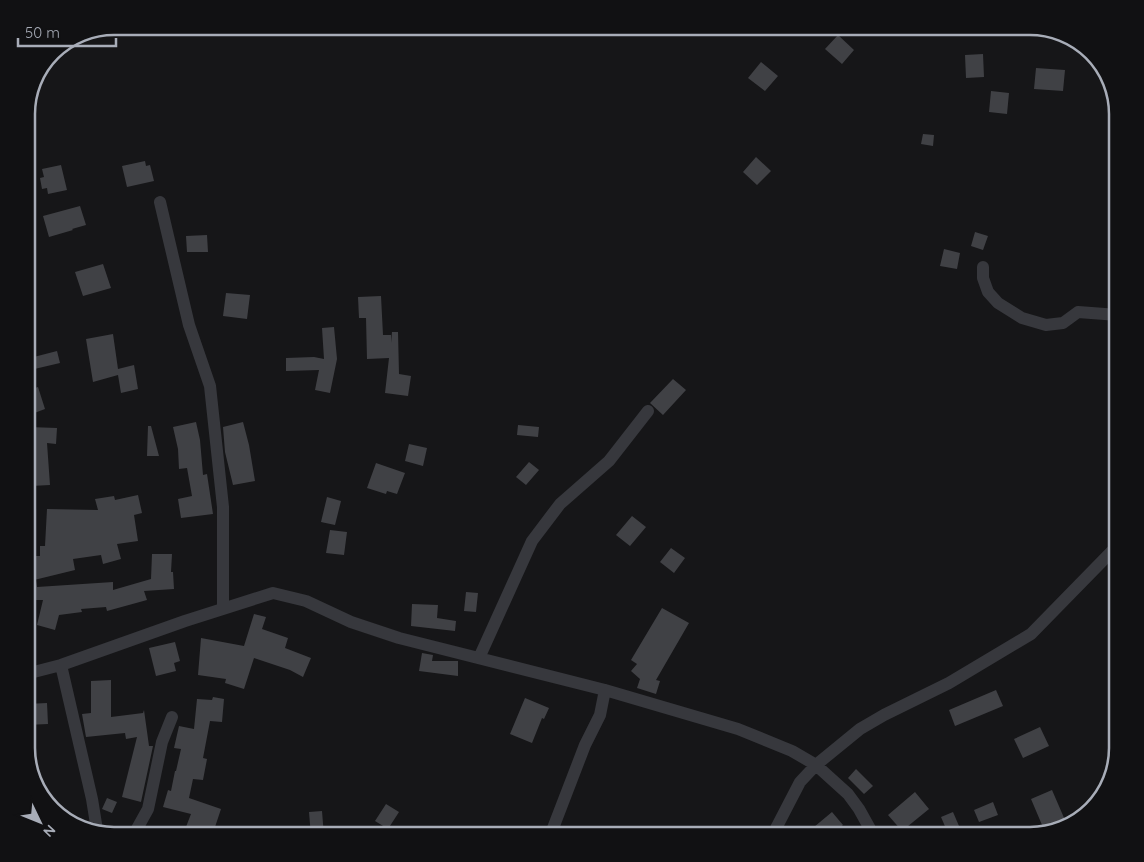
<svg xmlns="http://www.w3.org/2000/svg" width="1144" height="862" font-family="Quicksand,sans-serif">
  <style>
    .building { fill: #404145 }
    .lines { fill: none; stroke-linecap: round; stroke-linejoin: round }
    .street { stroke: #37383d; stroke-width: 12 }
    .rim { fill: none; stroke: #a8adb8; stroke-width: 2.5 }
  </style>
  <rect width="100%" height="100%" fill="#161618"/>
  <path class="building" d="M838 35 854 50 842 64 825 49Z
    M983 54 984 77 966 78 965 55Z
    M761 62 778 76 765 91 748 78Z
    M1036 68 1065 70 1063 91 1034 89Z
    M991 91 1009 93 1007 114 989 112Z
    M923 134 934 135 933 146 921 144Z
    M756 157 771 171 757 185 743 172Z
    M145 161 146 166 150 165 154 181 127 187 122 166Z
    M61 165 67 190 48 194 47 188 42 189 40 178 44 177 42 169Z
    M80 206 86 225 72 229 73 230 49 237 43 216Z
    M975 232 988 236 983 250 971 246Z
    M207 235 208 252H187L186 236Z
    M944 249 960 253 957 269 940 266Z
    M103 264 111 288 83 296 75 272Z
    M226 293 250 295 247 319 223 316Z
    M381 296 383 335H391V343L392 332H398L399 374 411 376 408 396 385 393 389 358 367 359 366 318H359L358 297Z
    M334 327 337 359 330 393 315 390 319 370 286 371V358L314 357 324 359 322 328Z
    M113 334 118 369 134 365 138 389 121 393 118 375 93 382 86 339Z
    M57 351 60 363 26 371V359Z
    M673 379 686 390 663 415 650 403Z
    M38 387 45 409 29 415 26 406V391Z
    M196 422 200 440 203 475 207 474 213 514 181 518 178 499 192 496 187 468 179 469 178 449 173 427Z
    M243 422 249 445 255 481 233 485 225 452 223 427Z
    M518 425 539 427 538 437 517 435Z
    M148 426H151L159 456H147Z
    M29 427 57 428 56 444 47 443 50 485 31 486 29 455Z
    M409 444 427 448 423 466 405 461Z
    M529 462 539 470 526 485 516 477Z
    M376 463 405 473 397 494 387 491 386 494 367 488Z
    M138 495 142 513 134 515 138 541 117 544 121 559 103 564 101 555 73 559 75 570 30 581 36 580 37 587 113 582V590L151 579 152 554H172L171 572H173L174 589 144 591 147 600 107 611 106 607 81 609 82 612 59 615 55 630 37 625 43 600H26V581H30V556H40V546H45L47 509 98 510 95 499 114 496 115 500Z
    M327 497 341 501 335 525 321 522Z
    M632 516 646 527 630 546 616 535Z
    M330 530 347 532 344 555 326 553Z
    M671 548 685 558 674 573 660 562Z
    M466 592 478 593 476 612 464 611Z
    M412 604 438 605 437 618 456 621 455 631 411 626Z
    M662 608 689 623 656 680 660 681 656 694 637 688 640 679 631 671 637 664 631 660Z
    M254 614 266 617 262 629 288 638 285 648 311 658 303 677 290 670 254 658 244 689 225 683 226 679 198 675 201 638 244 646Z
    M175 642 180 661 174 663 176 671 156 676 149 648Z
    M422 653 433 655 432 661H458V676L419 671Z
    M111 680V717L143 713 144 710 149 746H153L141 802 122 797 137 737 126 739 125 733 86 737 82 714 91 713V681Z
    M996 690 1003 706 955 726 949 710Z
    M213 697 224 699 222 722 210 721 203 758 207 759 203 780 193 779 189 798 221 809 212 836H194L184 832 191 814 163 807 168 790 171 791 175 771H176L181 749 174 748 179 726 194 729 197 699 212 700Z
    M525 698 549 708 544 719 542 718 532 743 510 734Z
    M47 703 48 724 26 725V704Z
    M1040 727 1049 746 1023 758 1014 739Z
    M856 769 873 786 864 794 848 778Z
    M1052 790 1068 827 1045 832 1031 799Z
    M915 792 929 809 902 831 888 815Z
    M107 798 117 802 112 813 102 809Z
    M993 802 998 815 979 822 974 810Z
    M386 804 399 812 388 829 375 821Z
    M322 811 324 836H311L309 812Z
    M832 812 843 825 830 836H822L814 827Z
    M953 812 959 826 947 831 941 817Z"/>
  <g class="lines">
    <path class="street" d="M160 202 189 325 210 386 223 507V609
      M983 267V278L988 292 998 303 1022 318 1046 325 1063 323 1078 312 1118 315
      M479 658 532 541 560 504 609 461 648 411
      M61 665 92 799 97 830
      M26 674 61 665 185 621 273 593 306 601 351 622 399 638 605 690 738 729 792 751 816 765 848 794 859 809 874 836
      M133 836 148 809 162 742 172 717
      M550 836 585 745 600 715 605 690
      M772 836 800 782 816 765 860 729 884 715 949 683 1031 634 1118 545"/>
  </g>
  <path d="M0 0H1144V862H0ZM114 35H1030A79 79 0 0 1 1109 114V748A79 79 0 0 1 1030 827H114A79 79 0 0 1 35 748V114A79 79 0 0 1 114 35Z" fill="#111113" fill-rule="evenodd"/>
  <path class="rim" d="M114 35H1030A79 79 0 0 1 1109 114V748A79 79 0 0 1 1030 827H114A79 79 0 0 1 35 748V114A79 79 0 0 1 114 35Z"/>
  <g transform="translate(40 822) rotate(133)" stroke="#111113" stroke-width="4" paint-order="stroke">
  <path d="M0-4L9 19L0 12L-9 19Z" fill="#a8adb8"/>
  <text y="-8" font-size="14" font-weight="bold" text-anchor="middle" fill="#a8adb8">N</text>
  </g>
  <path d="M18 38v8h98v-8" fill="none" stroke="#a8adb8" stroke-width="2.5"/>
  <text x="25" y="38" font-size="15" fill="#a8adb8" stroke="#111113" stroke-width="4" paint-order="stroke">50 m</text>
</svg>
